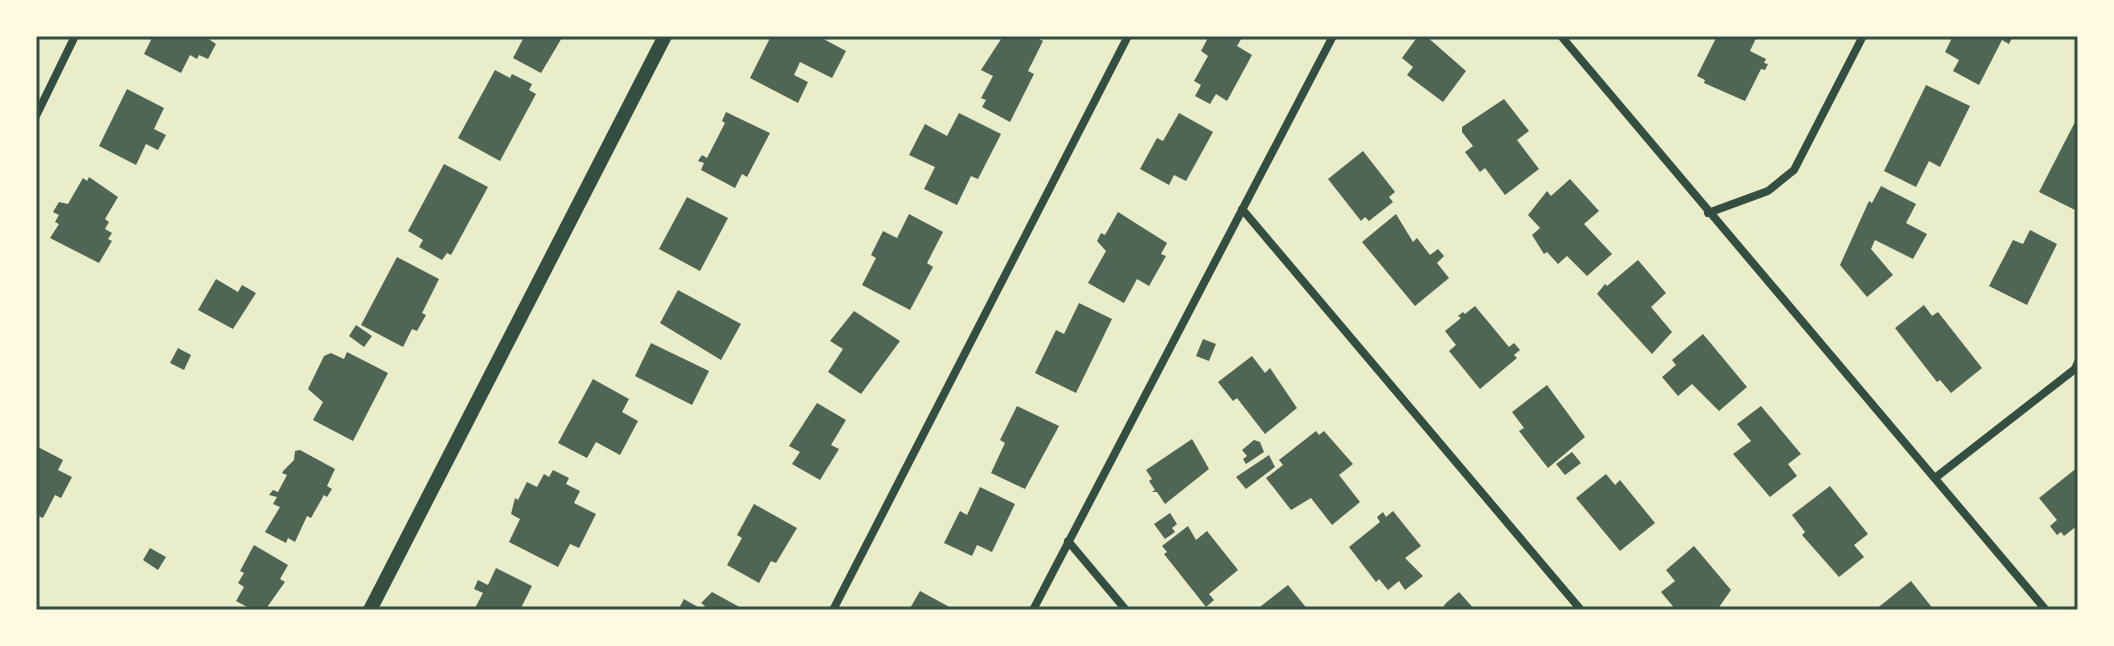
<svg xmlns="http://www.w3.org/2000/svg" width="2114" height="646" font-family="'Public Sans',sans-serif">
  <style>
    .building { fill: #4f6655 }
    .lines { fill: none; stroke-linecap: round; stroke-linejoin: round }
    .minor { stroke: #344e41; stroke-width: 8 }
    .tertiary { stroke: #344e41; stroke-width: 14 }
    .neatline { fill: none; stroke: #344e41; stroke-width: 3 }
  </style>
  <rect width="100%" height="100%" fill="#e9edc9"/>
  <path class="building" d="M153 36H204L216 44 208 59 199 55 197 59 190 55 181 73 144 54Z
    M517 36H563L541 73 513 58 523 39Z
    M771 36H818L846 51 832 78 800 62 794 75 808 82 798 103 750 78Z
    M1003 36H1034L1043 41 1028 71 1034 74 1010 122 982 107 986 100 981 98 993 76 981 70Z
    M1209 36H1243L1237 46 1252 55 1227 101 1216 94 1210 104 1195 96 1201 85 1194 81 1208 56 1201 51Z
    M1418 36H1426L1466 71 1443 102 1407 75 1413 67 1402 58Z
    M1717 36H1757L1750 51 1766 59 1764 63 1768 64 1765 70 1761 69 1745 101 1704 83 1705 80 1697 76Z
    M1953 36H2013L2009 44 2002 40 1979 85 1953 71 1959 60 1945 52Z
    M495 70 510 78 512 74 532 84 529 90 536 94 500 161 458 138Z
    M1926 85 1970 106 1940 167 1929 161 1916 187 1884 171Z
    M127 89 164 108 154 129 166 135 158 150 146 144 136 165 99 146Z
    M1504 99 1529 131 1517 140 1539 169 1505 195 1485 168 1480 172 1465 152 1473 146 1462 132V127Z
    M726 112 770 133 747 177 742 174 735 188 701 170 704 163 698 161 702 155 707 158 725 123 722 121Z
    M959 113 1001 134 978 179 971 176 957 205 924 189 935 167 909 155 925 124 947 136Z
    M1179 113 1213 132 1186 181 1174 175 1169 185 1140 169 1157 138 1163 141Z
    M2075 122 2078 123 2075 210 2039 192Z
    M1363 151 1395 192 1389 197 1393 202 1369 221 1365 217 1361 221 1328 179Z
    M444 164 488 187 451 255 447 253 442 260 419 247 423 240 408 231Z
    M89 177 118 197 105 219 109 222 105 229 112 233 108 239 112 241 99 263 50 238 59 224 55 222 59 215 53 212 59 202 68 204 83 178 87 181Z
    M1570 179 1599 211 1584 224 1612 254 1587 276 1567 256 1558 264 1547 252 1544 254 1532 235 1540 228 1528 215 1547 191 1551 196Z
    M1881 186 1916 204 1906 223 1927 234 1913 259 1875 240 1871 249 1893 275 1867 297 1840 265 1869 201 1872 203Z
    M687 197 728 218 700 271 659 249Z
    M1118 212 1167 243 1161 254 1166 256 1149 286 1137 279 1124 303 1088 283 1106 251 1097 241 1101 233 1105 235Z
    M909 214 943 232 927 263 933 267 910 310 862 285 876 258 871 255 883 231 897 238Z
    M1396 214 1413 242 1417 238 1430 255 1438 249 1444 256 1437 263 1449 278 1415 306 1362 242Z
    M2030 230 2057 244 2027 305 1989 286 2013 240 2023 244Z
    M397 257 439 279 422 313 426 315 417 331 412 329 403 347 361 325Z
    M1638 260 1666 293 1651 307 1672 332 1652 354 1597 294 1605 284 1607 286Z
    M216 279 238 292 242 285 256 293 233 329 198 310Z
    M678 290 741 324 721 360 660 323Z
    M1079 303 1112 319 1076 393 1035 373 1056 330 1064 334Z
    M1924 305 1932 316 1938 312 1982 368 1951 393 1940 380 1937 382 1895 328Z
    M1475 306 1509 347 1514 343 1520 350 1514 355 1517 358 1480 389 1449 351 1456 345 1445 331 1461 318 1458 316 1463 312 1465 314Z
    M854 311 900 341 861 394 828 372 843 349 830 341Z
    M356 325 372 336 364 347 349 336Z
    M1703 334 1747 387 1719 411 1692 384 1678 396 1662 377 1676 365 1672 360Z
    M1203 339 1216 344 1209 361 1196 356Z
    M651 343 709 371 692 405 635 376Z
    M178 348 191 355 184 370 170 363Z
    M347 352 388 373 353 441 313 420 323 402 308 389 324 356 331 353 344 359Z
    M1252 356 1265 373 1270 368 1297 408 1265 434 1237 398 1233 401 1218 382Z
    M593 379 629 399 622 412 638 421 620 455 596 442 587 458 558 443Z
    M1547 385 1585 437 1548 468 1519 431 1524 428 1512 412Z
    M817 403 846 420 831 445 839 449 820 480 792 464 800 452 789 446Z
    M1017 406 1059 426 1025 489 991 473 1005 443 1000 440Z
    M1761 406 1801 454 1788 464 1797 476 1770 497 1733 454 1751 441 1737 424Z
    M1316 431 1319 435 1324 431 1353 464 1339 475 1360 502 1332 525 1311 498 1291 510 1266 478 1283 465 1279 460Z
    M1192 439 1209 469 1165 504 1157 492H1152L1155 490 1149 481 1152 479 1146 470Z
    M1254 440 1260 442 1264 452 1246 464 1243 459 1247 456 1242 450Z
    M36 446 63 460 58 470 72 477 61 498 55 495 43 518 36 515Z
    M300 450 335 469 327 486 332 489 327 497 324 495 311 518 307 516 295 542 288 538 286 543 265 532 280 507 273 504 277 497 269 495 273 490 278 492 287 475 282 473 284 470 294 460 295 451Z
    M1572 452 1581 463 1565 475 1556 464Z
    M1269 455 1275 467 1246 489 1236 477Z
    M2078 467V525L2064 536 2061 532 2057 535 2050 526 2057 520 2039 498Z
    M553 470 569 478 566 484 580 491 574 503 596 514 579 548 570 544 558 567 509 542 520 519 511 514 515 498 518 500 527 482 537 487 544 474 549 477Z
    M1606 474 1615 485 1620 480 1655 523 1620 551 1576 498Z
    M1830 486 1868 534 1854 545 1864 557 1839 577 1802 535 1805 532 1792 515Z
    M980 487 1015 504 992 552 977 545 972 556 944 543 960 511 967 515Z
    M754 504 797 528 776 563 771 561 759 583 727 565 742 538 737 535Z
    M1393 511 1421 546 1405 558 1423 576 1405 590 1399 581 1388 590 1379 579 1376 582 1349 547 1380 522 1377 517 1383 512 1386 517Z
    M1170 513 1177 524 1172 528 1175 532 1165 539 1154 524Z
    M1188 526 1196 540 1207 531 1238 570 1209 594 1214 600 1206 607 1164 554 1167 552 1162 546Z
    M254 545 288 565 280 579 285 582 265 610H253L236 601 244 587 238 583 244 573 240 571Z
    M1694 546 1731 590 1717 610H1676L1661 592 1675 581 1666 570Z
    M150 548 166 557 158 570 143 560Z
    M496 568 532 586 520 610H474L483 593 474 589 478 580 488 585Z
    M1911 581 1934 610H1875Z
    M1288 585 1308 610H1256Z
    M920 591 955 610H909Z
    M712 592 745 610H678L684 599 703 610 705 606 701 603Z
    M1459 592 1475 610H1441L1446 603Z"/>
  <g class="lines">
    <path class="minor" d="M1561 36 2046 610
      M36 116 75 36
      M1242 209 1581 610
      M1708 213 1768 191 1794 170 1863 36
      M1935 478 2075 369 2078 362
      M1068 541 1126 610
      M833 610 1128 36
      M1033 610 1333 36"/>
    <path class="tertiary" d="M370 610 665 36"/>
  </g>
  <rect width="2114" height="646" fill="none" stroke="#fefae0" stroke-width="76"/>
  <rect x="38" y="38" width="2038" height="570" class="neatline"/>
</svg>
